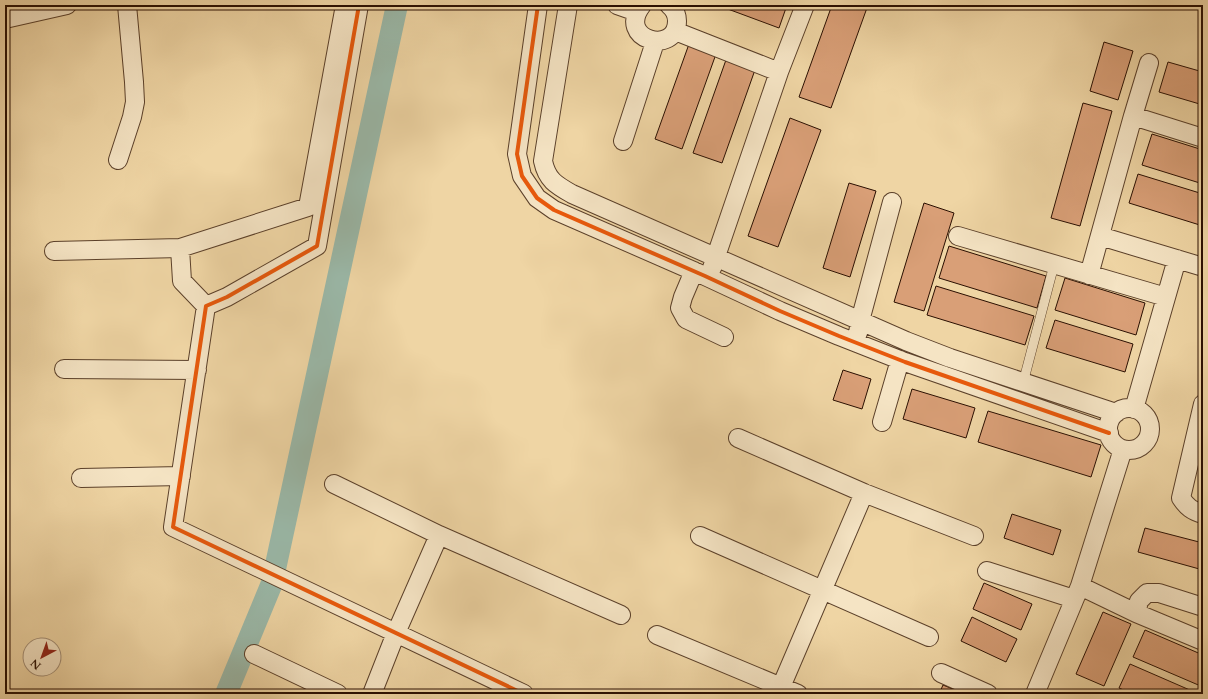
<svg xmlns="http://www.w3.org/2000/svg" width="1208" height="699" font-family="Cardo,serif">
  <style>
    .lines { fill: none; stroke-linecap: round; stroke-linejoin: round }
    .canal { stroke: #9ab8a8; stroke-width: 22 }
    .building { fill: #d99f77; stroke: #2a0f01 }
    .service-casing { stroke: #5b402a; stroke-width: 10 }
    .minor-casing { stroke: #5b402a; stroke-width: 20 }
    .service { stroke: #f5e4c4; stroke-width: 9 }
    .minor { stroke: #f5e4c4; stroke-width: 18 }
    .cycleway-casing { stroke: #f5e4c4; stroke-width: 6 }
    .cycleway { stroke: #e8590c; stroke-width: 4 }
  </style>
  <rect width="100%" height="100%" fill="#efd5a4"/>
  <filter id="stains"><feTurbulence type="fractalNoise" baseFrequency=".005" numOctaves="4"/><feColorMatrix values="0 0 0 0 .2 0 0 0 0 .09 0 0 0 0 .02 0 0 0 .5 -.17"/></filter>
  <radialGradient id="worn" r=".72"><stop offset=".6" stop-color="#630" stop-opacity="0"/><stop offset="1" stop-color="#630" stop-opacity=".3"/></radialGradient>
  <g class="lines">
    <path class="canal" d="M226 694 272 583 397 5"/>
  </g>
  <path class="building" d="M717 5H787L779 28Z
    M832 5H868L831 108 799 97Z
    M1104 42 1133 51 1118 100 1090 91Z
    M689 44 716 54 682 149 655 139Z
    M727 57 756 67 722 163 693 153Z
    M1168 62 1203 72V105L1159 92Z
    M1083 103 1112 111 1080 226 1051 218Z
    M790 118 821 130 778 247 748 236Z
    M1152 134 1203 150V184L1142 165Z
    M1138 174 1203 194V226L1129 203Z
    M849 183 876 191 850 277 823 268Z
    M924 203 954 213 924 311 894 302Z
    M949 246 1046 276 1037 308 939 278Z
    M1065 278 1145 303 1136 335 1055 310Z
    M936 286 1034 316 1025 345 927 315Z
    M1055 320 1133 344 1125 372 1046 348Z
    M843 370 871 379 862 409 833 400Z
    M912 389 975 408 966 438 903 419Z
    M988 411 1101 445 1091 477 978 442Z
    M1012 514 1061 530 1053 555 1004 538Z
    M1145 528 1203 543V570L1138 552Z
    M984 583 1032 604 1021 630 973 609Z
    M1103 612 1131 624 1104 686 1076 674Z
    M972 617 1017 639 1006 662 961 641Z
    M1145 630 1203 655V687L1133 657Z
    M1130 664 1199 694H1133L1119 688Z
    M943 685 965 694H939Z"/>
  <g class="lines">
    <g class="service-casing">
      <path id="service" d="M1023 383 1054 265"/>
    </g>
    <g class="minor-casing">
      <path id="minor" d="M359 5 317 246 227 297 206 306 173 527 524 694
        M538 5 517 154 522 176 537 198 554 210 705 276 780 311 839 336 905 362 1109 433
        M568 5 543 161C547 180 556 185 572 194L906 341 950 358 1116 413
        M617 5 637 12
        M642 5C615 40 677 56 677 21 677 15 674 9 669 5
        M5 19 67 5
        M675 31 779 72
        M1133 116 1203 138
        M623 141 655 42
        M118 160 132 117 135 102 134 82 127 5
        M958 236 1166 297
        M1100 236 1203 267
        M180 248 182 281 206 306
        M54 251 180 248 308 207 345 5
        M712 268 779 72 805 5
        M694 271 683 297 680 308 686 319 724 337
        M1089 275 1133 116 1149 63
        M858 333 860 321 892 202
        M64 369 197 370
        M1203 404 1181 498C1187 507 1192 511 1203 514
        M1108 429a21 21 0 1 1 42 0a21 21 0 1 1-42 0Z
        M1134 409 1177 259
        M882 422 900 360
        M738 438 864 493 974 536
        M81 478 181 476
        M334 484 439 535 396 633 372 694
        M439 535 621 615
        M700 536 929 637
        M987 571 1074 599
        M1080 586 1136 613 1203 641
        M1136 613 1139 601 1147 593H1159L1203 607
        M657 635 798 694
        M254 654 338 694
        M941 673 988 694
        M778 694 864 493
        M1035 694 1080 586 1123 449"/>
    </g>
    <use href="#service" class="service"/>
    <use href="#minor" class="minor"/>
    <g class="cycleway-casing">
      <path id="cycleway" d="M359 5 317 246 227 297 206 306 173 527 524 694
        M538 5 517 154 522 176 537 198 554 210 705 276 780 311 839 336 905 362 1109 433"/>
    </g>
    <use href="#cycleway" class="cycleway"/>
  </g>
  <rect width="1208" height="699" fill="none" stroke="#efd5a4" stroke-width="20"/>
  <rect x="6" y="6" width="1196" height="687" fill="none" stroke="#2a0f01" stroke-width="2"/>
  <rect x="10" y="10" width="1188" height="679" fill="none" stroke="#2a0f01"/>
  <g transform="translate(42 657) rotate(221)"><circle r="19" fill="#f5e4c4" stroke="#a48f76"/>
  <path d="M0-3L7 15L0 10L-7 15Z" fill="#8f2418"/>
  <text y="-6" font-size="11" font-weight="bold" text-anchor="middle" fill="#2a0f01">N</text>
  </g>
  <rect width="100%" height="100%" filter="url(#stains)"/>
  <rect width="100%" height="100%" fill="url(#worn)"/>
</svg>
